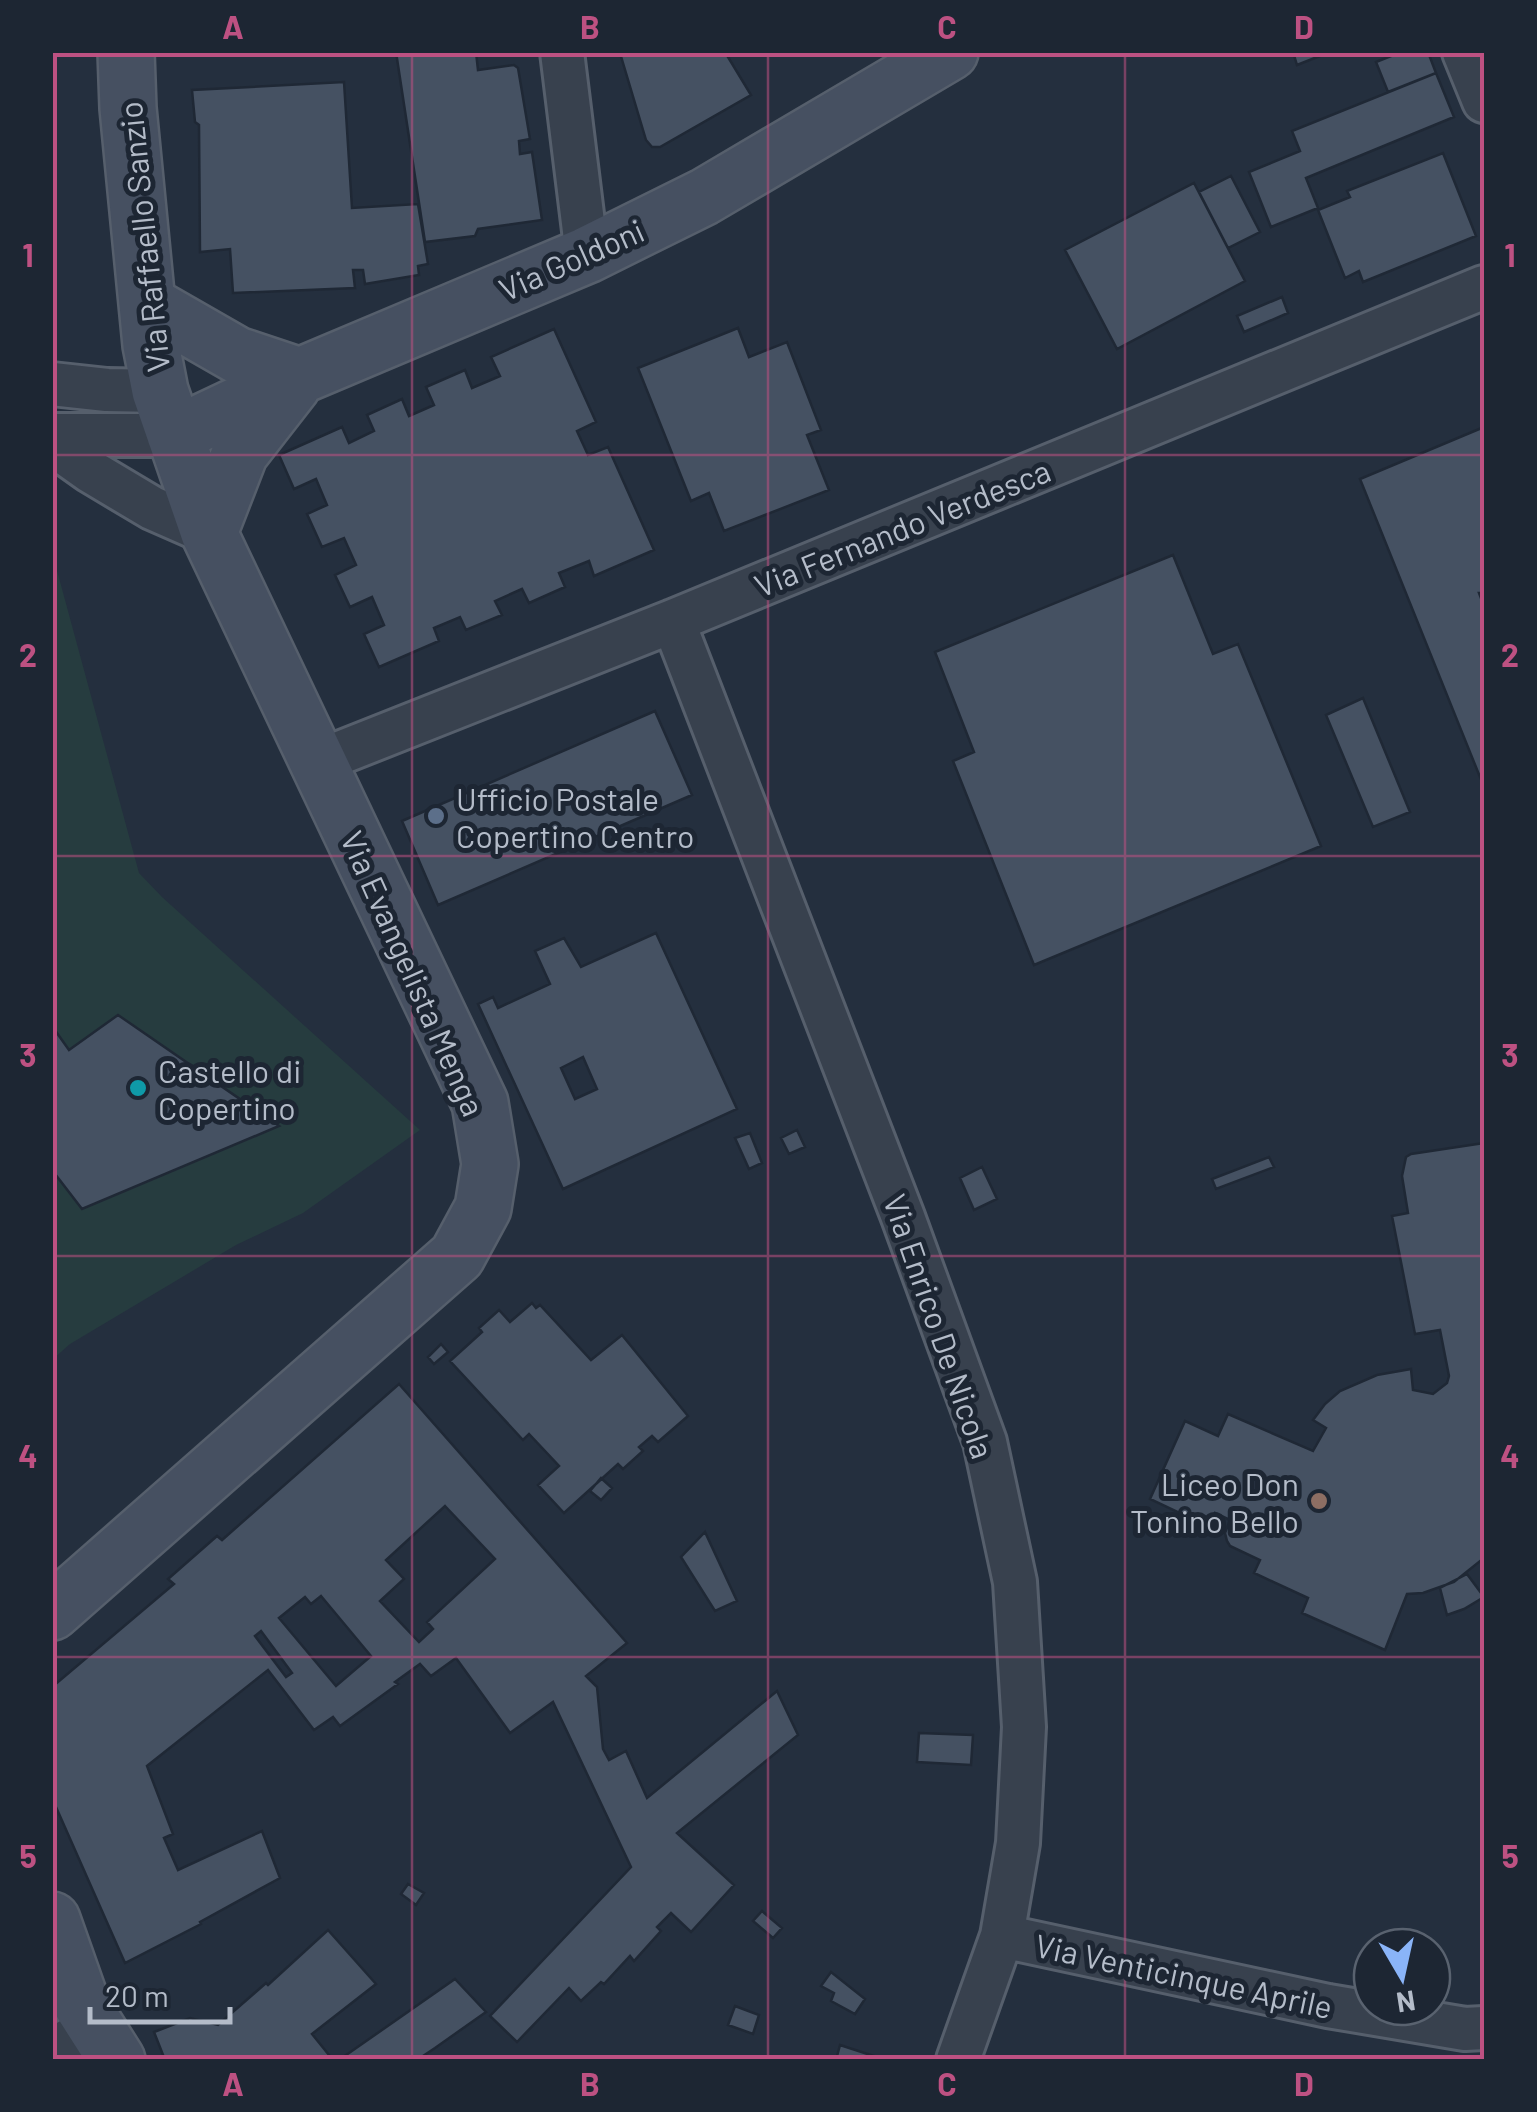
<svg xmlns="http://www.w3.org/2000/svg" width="1537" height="2112" font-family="Barlow,sans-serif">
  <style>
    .green { fill: #263c3f }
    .building { fill: #455162; stroke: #1f2835; stroke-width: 2.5; fill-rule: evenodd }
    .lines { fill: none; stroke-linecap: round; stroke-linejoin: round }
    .street-casing { stroke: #565f6c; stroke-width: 48 }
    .secondary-casing { stroke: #565f6c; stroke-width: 60 }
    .street { stroke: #38414e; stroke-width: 42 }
    .secondary { stroke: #465061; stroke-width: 55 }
    .grid { fill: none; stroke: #bd5182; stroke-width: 2.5; stroke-opacity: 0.55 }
    .service-dot { fill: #5c6f8a; stroke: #1d2633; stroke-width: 4 }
    .culture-dot { fill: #0f9aa8; stroke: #1d2633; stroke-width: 4 }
    .education-dot { fill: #8d6e63; stroke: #1d2633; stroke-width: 4 }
    .labels { text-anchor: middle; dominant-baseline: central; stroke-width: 10; stroke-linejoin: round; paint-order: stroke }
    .street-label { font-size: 32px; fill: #b4bcc9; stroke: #1d2633 }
    .poi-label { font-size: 32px; fill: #b4bcc9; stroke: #1d2633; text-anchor: start }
    .neatline { fill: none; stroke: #bd5182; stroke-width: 4 }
    .grid-label { font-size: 32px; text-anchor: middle; font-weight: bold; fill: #bd5182 }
  </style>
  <rect width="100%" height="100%" fill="#242f3e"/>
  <path class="green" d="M52 552 139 873 162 897 420 1130 303 1213 236 1245 70 1344 53 1359V1170L82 1209 278 1125 119 1016 69 1050 53 1026Z"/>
  <path class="building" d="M396 52H476L478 70 514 65 518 68 530 139 519 141 520 154 532 152 542 220 478 229 475 236 425 242Z
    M725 52 751 95 660 147H652L646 140 620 53Z
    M1293 52H1330L1297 65Z
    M1401 52H1428L1436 73 1388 92 1376 62Z
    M1436 73 1454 117 1306 178 1318 208 1271 227 1249 172 1300 151 1292 131Z
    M344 82 352 208 418 204 428 264 418 266 419 275 365 284 363 270H353L355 288 233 293 230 249 200 252 199 125 195 122 192 90Z
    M1443 153 1476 236 1363 282 1359 271 1345 278 1318 210 1350 197 1347 191Z
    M1231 176 1260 232 1228 248 1199 192Z
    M1194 183 1245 281 1117 349 1065 250Z
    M1282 297 1288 313 1244 332 1237 316Z
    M738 328 749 357 787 342 821 430 807 435 829 490 724 531 709 493 691 501 638 368Z
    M554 329 596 422 577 431 588 455 608 447 654 550 594 576 589 561 559 573 565 587 529 603 522 589 495 601 502 615 466 630 460 617 434 628 439 641 379 667 364 634 384 625 372 597 350 607 335 575 356 565 344 538 322 547 307 514 327 505 316 479 294 489 279 455 342 427 349 443 374 431 367 415 402 399 409 416 434 405 426 387 465 370 472 388 500 376 491 357Z
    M1484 427V593H1479L1484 606V787L1360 479Z
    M1173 555 1213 654 1238 644 1321 846 1034 965 953 761 974 752 935 652Z
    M1363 698 1410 812 1373 827 1326 715Z
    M655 711 692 795 438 905 402 821Z
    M656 933 737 1109 563 1189 478 1004 493 997 498 1008 550 984 535 951 564 938 581 967ZM583 1057 597 1089 575 1099 561 1068Z
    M118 1015 279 1126 82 1209 52 1170V1026L69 1050Z
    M797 1130 805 1147 789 1154 781 1138Z
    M750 1133 762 1163 749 1169 735 1138Z
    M1484 1143V1558L1454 1582 1423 1593 1407 1594 1385 1650 1302 1613 1308 1598 1254 1573 1260 1560 1230 1546 1227 1541 1225 1533 1230 1520 1215 1513 1209 1527 1150 1499 1185 1421 1218 1436 1228 1414 1313 1451 1326 1428 1313 1420 1325 1404 1340 1391 1377 1375 1411 1369 1413 1390 1433 1394 1447 1383 1449 1376 1440 1330 1415 1334 1392 1216 1408 1213 1402 1176 1406 1157 1411 1154Z
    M1269 1157 1274 1167 1216 1189 1212 1179Z
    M982 1167 997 1199 974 1210 960 1178Z
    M532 1303 536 1308 540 1305 591 1360 622 1335 688 1416 658 1442 652 1436 639 1447 643 1451 623 1469 618 1464 564 1513 538 1485 559 1466 529 1434 523 1440 450 1361 482 1332 479 1328 499 1310 510 1322Z
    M441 1344 448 1352 434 1364 428 1357Z
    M399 1384 627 1643 586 1676 597 1687 603 1749 609 1760 626 1751 647 1798 777 1691 798 1735 677 1833 734 1885 691 1932 671 1913 657 1927 661 1931 634 1961 630 1956 604 1984 601 1982 581 2001 569 1988 517 2042 490 2016 631 1867 553 1702 510 1733 456 1658 431 1676 420 1664 395 1682 398 1684 340 1726 333 1717 314 1730 268 1670 147 1766 173 1834 164 1838 178 1870 262 1831 280 1878 200 1922 201 1924 125 1963 52 1798V1687L174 1584 168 1579 217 1536 222 1540ZM445 1506 495 1559 427 1622 433 1629 419 1642 380 1601 404 1579 386 1560ZM321 1596 371 1656 336 1686 279 1618 305 1597 311 1604ZM261 1631 292 1673 286 1677 255 1636Z
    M601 1478 612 1488 601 1500 590 1491Z
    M705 1532 737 1601 715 1611 681 1557Z
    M1467 1574 1484 1597 1464 1609 1447 1615 1440 1588Z
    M919 1733 973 1735 971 1765 917 1762Z
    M408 1884 424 1893 416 1905 401 1894Z
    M762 1911 782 1928 773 1938 753 1921Z
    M328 1930 376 1984 312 2034 333 2060H165L154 2032 190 2018 218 2025 266 1983 268 1985Z
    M831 1972 865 1999 855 2014 831 2001 834 1993 821 1986Z
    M455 1979 486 2012 435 2048 417 2060H339Z
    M735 2006 759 2015 753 2034 728 2025Z
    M840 2045 886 2060H836Z"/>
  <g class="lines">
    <g class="street-casing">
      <path id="street" d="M562 52 587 255
        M1464 52 1484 101
        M52 384 107 390 160 391
        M52 435H175
        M52 444 90 471 152 508 209 533
        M673 621 903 1217 985 1442 1015 1582 1024 1727 1018 1843 1002 1936 958 2060
        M317 762 673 621 1484 287
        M1002 1936 1328 2006 1465 2029 1484 2028
        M52 2050 94 2026"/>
    </g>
    <g class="secondary-casing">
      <path id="secondary" d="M148 304 237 355 300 376
        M175 435 300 376 587 255 704 197 950 52
        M209 533 240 453 293 385
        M52 1612 457 1256 483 1208 490 1164 480 1103 209 533 160 391 151 345 128 108 126 52
        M52 1920 82 2005 117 2060"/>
    </g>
    <use href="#street" class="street"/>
    <use href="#secondary" class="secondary"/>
  </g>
  <path class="grid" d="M412 52V2060M768 52V2060M1125 52V2060M52 455H1484M52 856H1484M52 1256H1484M52 1657H1484"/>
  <circle class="service-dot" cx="436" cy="816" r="10"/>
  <circle class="culture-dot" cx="138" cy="1088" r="10"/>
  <circle class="education-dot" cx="1319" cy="1501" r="10"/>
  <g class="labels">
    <g class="street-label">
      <text transform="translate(143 237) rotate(-96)">Via Raffaello Sanzio</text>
      <text transform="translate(571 259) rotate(-24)">Via Goldoni</text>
      <text transform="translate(902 527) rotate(-22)">Via Fernando Verdesca</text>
      <text transform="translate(414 973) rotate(66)">Via Evangelista Menga</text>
      <text transform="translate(940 1326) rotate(71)">Via Enrico De Nicola</text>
      <text transform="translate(1184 1975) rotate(12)">Via Venticinque Aprile</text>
    </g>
    <g class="poi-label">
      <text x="456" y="798">Ufficio Postale<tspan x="456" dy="37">Copertino Centro</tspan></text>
      <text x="158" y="1070">Castello di<tspan x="158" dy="37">Copertino</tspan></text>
      <text x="1299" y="1483" text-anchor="end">Liceo Don<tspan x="1299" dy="37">Tonino Bello</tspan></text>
    </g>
  </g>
  <rect width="1537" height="2112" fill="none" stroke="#1d2633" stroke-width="110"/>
  <g transform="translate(1402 1977) rotate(171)"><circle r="48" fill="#1d2633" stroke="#59626f" stroke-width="2.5"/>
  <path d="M0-8L18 38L0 25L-18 38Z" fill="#8ab4f8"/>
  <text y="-15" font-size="28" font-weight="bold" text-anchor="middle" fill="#b4bcc9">N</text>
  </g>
  <path d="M90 2007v15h140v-15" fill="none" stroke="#b4bcc9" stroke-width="5"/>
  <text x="105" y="2007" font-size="30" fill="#b4bcc9" stroke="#1d2633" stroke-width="8" paint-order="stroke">20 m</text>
  <rect x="55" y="55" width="1427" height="2002" class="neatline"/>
  <g class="grid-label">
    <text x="233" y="39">A</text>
    <text x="590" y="39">B</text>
    <text x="947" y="39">C</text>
    <text x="1304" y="39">D</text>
    <text x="28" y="267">1</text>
    <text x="1510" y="267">1</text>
    <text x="28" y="667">2</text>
    <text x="1510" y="667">2</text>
    <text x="28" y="1067">3</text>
    <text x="1510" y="1067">3</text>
    <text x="28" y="1468">4</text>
    <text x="1510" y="1468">4</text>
    <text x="28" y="1868">5</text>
    <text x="1510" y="1868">5</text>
    <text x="233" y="2096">A</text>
    <text x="590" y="2096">B</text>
    <text x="947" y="2096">C</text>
    <text x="1304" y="2096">D</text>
  </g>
</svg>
